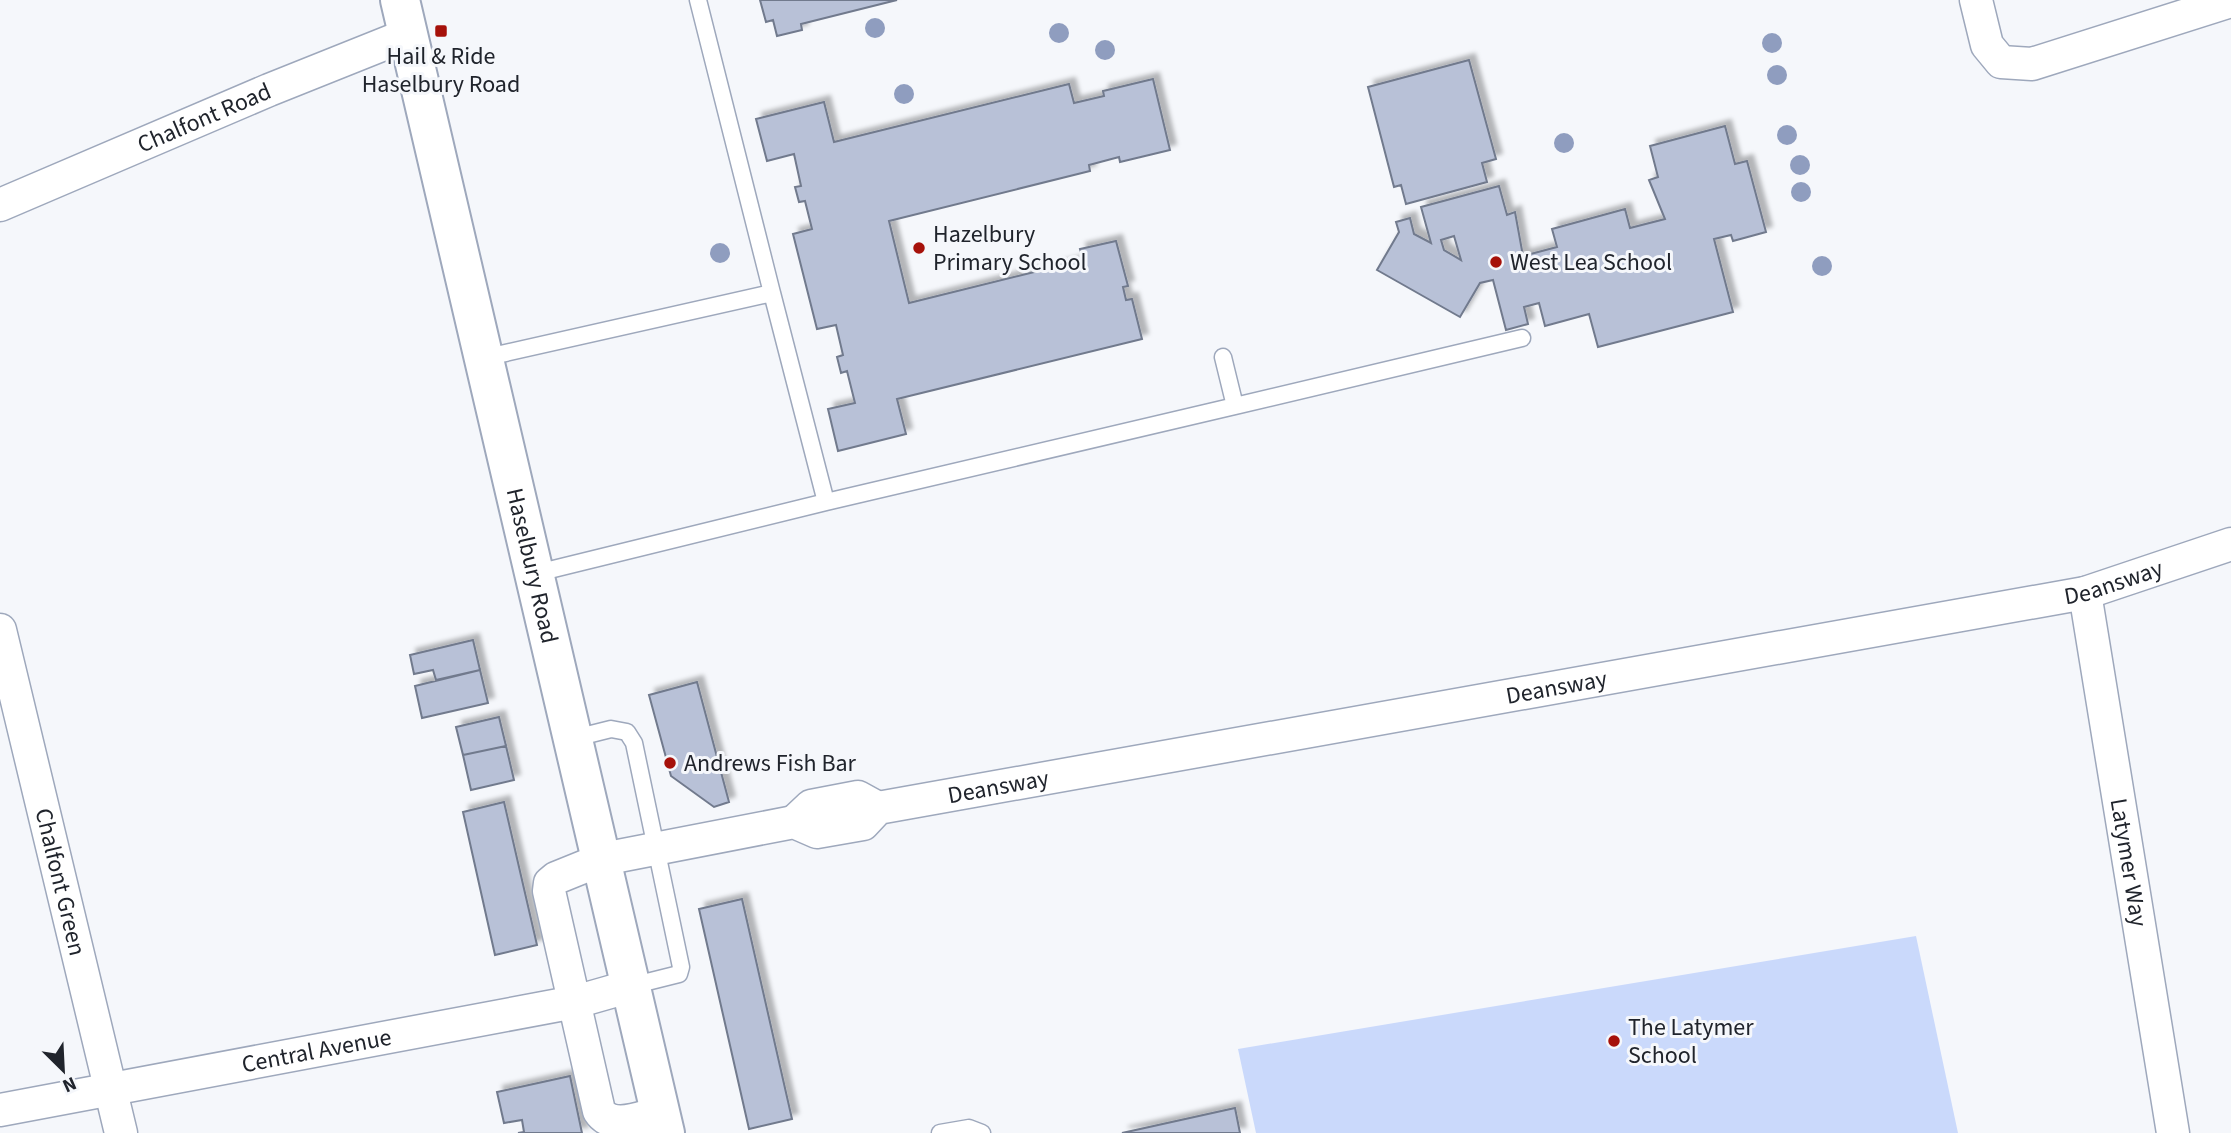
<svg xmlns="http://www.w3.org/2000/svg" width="2231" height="1133" font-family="'Source Sans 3',sans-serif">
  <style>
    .green { fill: #cad9fb }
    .building { fill: #b8c1d7; stroke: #717a8d; stroke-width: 2; fill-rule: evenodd; filter: url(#shadow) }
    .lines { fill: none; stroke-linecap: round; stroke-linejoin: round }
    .service-casing { stroke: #9ea8bc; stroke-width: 19 }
    .minor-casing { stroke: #9ea8bc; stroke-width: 35 }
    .tertiary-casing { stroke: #9ea8bc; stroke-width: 42 }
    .service { stroke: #fff; stroke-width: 16 }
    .minor { stroke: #fff; stroke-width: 32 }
    .tertiary { stroke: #fff; stroke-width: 38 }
    .tree { fill: #8f9dbf }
    .poi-dot { fill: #a6110a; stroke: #f5f7fb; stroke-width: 2.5 }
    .labels { text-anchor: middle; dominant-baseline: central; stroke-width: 6; stroke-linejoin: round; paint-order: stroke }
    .poi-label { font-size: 24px; fill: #20242c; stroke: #f5f7fb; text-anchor: start }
    .street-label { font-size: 24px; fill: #20242c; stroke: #f5f7fb }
  </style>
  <defs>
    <filter id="shadow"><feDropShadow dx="6" dy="-6" stdDeviation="2" flood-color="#0004"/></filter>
  </defs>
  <rect width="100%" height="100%" fill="#f5f7fb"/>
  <path class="green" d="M1916 936 1958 1133H1256L1238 1049Z"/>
  <path class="building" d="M760 0H897L801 24 802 30 777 36 773 20 766 22Z
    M1469 60 1496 159 1482 163 1487 182 1406 204 1401 185 1394 187 1368 87Z
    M1153 79 1170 150 1120 162 1119 157 1089 165 1090 171 889 221 909 303 1083 260 1080 249 1116 241 1128 286 1123 287 1126 300 1132 299 1142 339 897 399 906 434 838 451 828 409 855 403 847 371 841 373 837 357 843 355 836 325 817 329 793 234 812 229 805 201 799 202 795 187 801 186 794 154 767 161 756 119 824 102 834 142 1069 84 1074 103 1104 96 1103 91Z
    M1725 126 1735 164 1747 161 1766 232 1733 241 1731 235 1714 239 1733 312 1598 347 1589 314 1545 326 1539 303 1524 307 1528 324 1506 330 1493 280 1480 283 1460 317 1377 270 1399 232 1396 222 1410 218 1414 234 1431 243 1421 207 1499 186 1507 215 1515 212 1523 256 1557 247 1552 229 1625 209 1630 228 1665 219 1649 180 1658 177 1650 146ZM1454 236 1461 260 1444 250 1441 240Z
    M473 640 480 670 436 680 433 670 414 674 410 655Z
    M480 670 488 703 422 718 415 686Z
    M697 682 729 802 714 807 671 776 649 695Z
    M499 717 506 746 463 755 456 727Z
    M506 746 514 780 471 790 463 755Z
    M504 802 537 945 495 955 463 812Z
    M742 899 792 1119 749 1129 699 909Z
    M570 1076 582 1133H518L524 1132 522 1120 504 1123 497 1092Z
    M1235 1108 1240 1133H1122Z"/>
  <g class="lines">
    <g class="service-casing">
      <path id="service" d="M698 0 772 293
        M483 358 772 293 826 502 1235 406 1223 357
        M1235 406 1522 338
        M533 574 826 502
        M571 739 611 729 627 732 634 743 681 967 679 974 631 986
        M940 1133 969 1128 982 1133"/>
    </g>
    <g class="minor-casing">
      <g id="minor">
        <path d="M1976 0 1987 45 2001 62 2032 64 2231 1"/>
        <path id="s1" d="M0 205 269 90 409 34"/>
        <path id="s2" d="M2085 593 2173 1133"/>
        <path id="s3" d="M0 630 121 1133"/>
        <path d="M794 822 811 806 858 797 878 808"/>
        <path id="s4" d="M0 1110 575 1002 631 986"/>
        <path id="s5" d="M660 1113C641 1117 612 1131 599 1111L549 891 550 883 556 878 603 859 794 822 817 832 863 824 878 808 2085 593 2231 544"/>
      </g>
    </g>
    <g class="tertiary-casing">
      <g id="tertiary">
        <path id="s6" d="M400 0 665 1133"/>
      </g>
    </g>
    <use href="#service" class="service"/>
    <use href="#minor" class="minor"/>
    <use href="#tertiary" class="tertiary"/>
  </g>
  <g class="tree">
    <circle cx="875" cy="28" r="10"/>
    <circle cx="1059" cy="33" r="10"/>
    <circle cx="1772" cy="43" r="10"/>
    <circle cx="1105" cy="50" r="10"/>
    <circle cx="1777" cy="75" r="10"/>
    <circle cx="904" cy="94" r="10"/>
    <circle cx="1787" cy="135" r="10"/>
    <circle cx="1564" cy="143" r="10"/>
    <circle cx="1800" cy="165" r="10"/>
    <circle cx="1801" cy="192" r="10"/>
    <circle cx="720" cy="253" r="10"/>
    <circle cx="1822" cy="266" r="10"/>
  </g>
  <g class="poi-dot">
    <rect x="434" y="24" width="14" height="14" rx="3.5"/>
    <circle cx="919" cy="248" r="7"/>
    <circle cx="1496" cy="262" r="7"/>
    <circle cx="670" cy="763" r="7"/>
    <circle cx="1614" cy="1041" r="7"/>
  </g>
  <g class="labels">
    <g class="poi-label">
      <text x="441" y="56" text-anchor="middle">Hail &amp; Ride<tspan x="441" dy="28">Haselbury Road</tspan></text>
      <text x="933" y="234">Hazelbury<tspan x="933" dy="28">Primary School</tspan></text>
      <text x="1510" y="262">West Lea School</text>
      <text x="684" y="763">Andrews Fish Bar</text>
      <text x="1628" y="1027">The Latymer<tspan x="1628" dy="28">School</tspan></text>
    </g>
    <g class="street-label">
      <text stroke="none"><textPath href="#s1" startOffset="222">Chalfont Road</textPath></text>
      <text stroke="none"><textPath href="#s6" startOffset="581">Haselbury Road</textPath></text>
      <text stroke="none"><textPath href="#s5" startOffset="1902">Deansway</textPath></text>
      <text stroke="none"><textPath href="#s5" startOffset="1335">Deansway</textPath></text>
      <text stroke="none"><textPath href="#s5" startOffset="768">Deansway</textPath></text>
      <text stroke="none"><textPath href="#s2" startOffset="273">Latymer Way</textPath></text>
      <text stroke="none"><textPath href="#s3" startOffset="259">Chalfont Green</textPath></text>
      <text stroke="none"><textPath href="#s4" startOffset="322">Central Avenue</textPath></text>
    </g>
  </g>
  <g transform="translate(63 1070) rotate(156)" stroke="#f5f7fb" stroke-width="5" paint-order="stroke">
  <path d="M0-5L12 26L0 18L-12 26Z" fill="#20242c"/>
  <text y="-10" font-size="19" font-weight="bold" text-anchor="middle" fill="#20242c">N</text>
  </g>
</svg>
